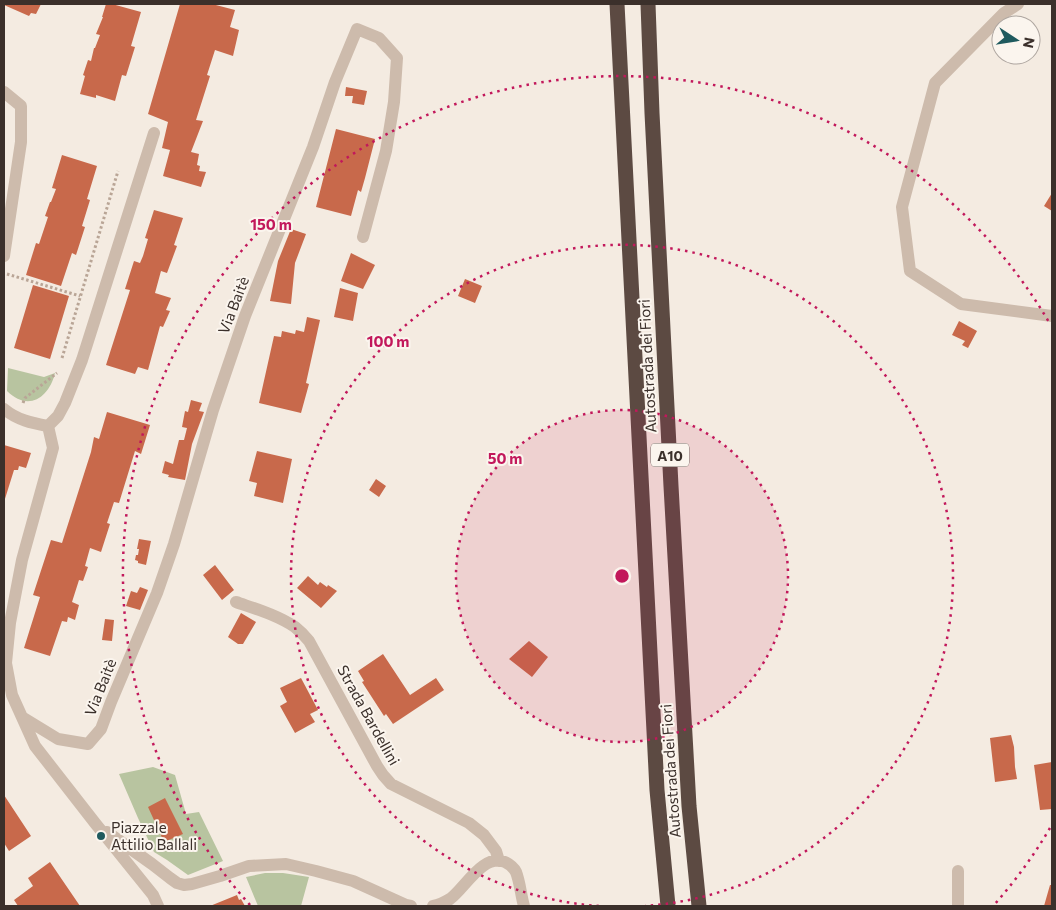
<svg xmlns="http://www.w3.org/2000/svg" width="1056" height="910" font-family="Commissioner,sans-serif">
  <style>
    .green { fill: #b8c4a0 }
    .building { fill: #c8694b }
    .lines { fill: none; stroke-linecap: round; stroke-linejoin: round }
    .path { stroke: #b9a596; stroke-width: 3; stroke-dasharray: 2.5 2.5; stroke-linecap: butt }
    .street { stroke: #cdbbac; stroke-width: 12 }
    .highway { stroke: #5c4a42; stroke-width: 15 }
    .ring { fill: none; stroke: #c2185b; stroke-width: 2.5; stroke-dasharray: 2.5 5 }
    .poi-dot { fill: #1f5a5e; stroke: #fbf5ee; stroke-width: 2 }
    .labels { text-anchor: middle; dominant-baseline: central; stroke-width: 4; stroke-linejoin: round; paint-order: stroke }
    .shield { fill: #fbf5ee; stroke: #756b66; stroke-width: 1 }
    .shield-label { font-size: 14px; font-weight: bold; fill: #3b302b }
    .street-label { font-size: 15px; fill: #3b302b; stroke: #fbf5ee }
    .poi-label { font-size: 15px; fill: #3b302b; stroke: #fbf5ee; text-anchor: start }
    .centre { fill: #c2185b; stroke: #fbf5ee; stroke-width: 2.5 }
    .ring-label { font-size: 15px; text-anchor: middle; font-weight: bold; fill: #c2185b; stroke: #fbf5ee; stroke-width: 4; stroke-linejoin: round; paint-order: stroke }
  </style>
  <rect width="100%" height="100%" fill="#f4ebe1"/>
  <path class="green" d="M8 368 44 377 55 373C49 398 28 412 7 391Z
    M153 767 175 775 186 814 199 812 223 861 188 875 167 860 154 852 138 818 119 774Z
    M265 873H283L309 877 301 906H258L246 877Z"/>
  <path class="building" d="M4 4H41L36 14 31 13 29 16 4 5Z
    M106 4H112L141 12 131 46 135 47 126 76 122 75 115 101 96 95V98L80 94 85 76 83 75 88 60 91 61 94 48H95L100 35 96 34 103 17H102Z
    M180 4H212L235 10 230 27 239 30 233 56 215 50 207 75 210 76 196 120 203 121 191 152 199 154 197 165 200 166 199 171 206 172 201 187 163 176 170 150 162 148 168 122 148 114Z
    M346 87 367 91 364 105 352 103 353 96H345Z
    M336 129 375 139 365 178 361 192 358 190 351 216 316 207Z
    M62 155 97 166 87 199 90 200 82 226 85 227 76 255 72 253 61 286 26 275 36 243 39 244 48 217 45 216 50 202H51L56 189 52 188Z
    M1052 193V211L1044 206Z
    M154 210 183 218 174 245 177 246 167 273 161 271 155 293 171 298 166 310 170 311 163 327 160 326 148 370 138 367 135 374 106 365 130 290 125 289 134 261 140 263 143 256 148 239 145 238Z
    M291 229 306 234 295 263 291 304 270 301 278 261Z
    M351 253 375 265 363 289 341 281Z
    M465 279 482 286 475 303 458 296Z
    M33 285 69 296 50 359 14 348Z
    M340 288 358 293 353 321 334 317Z
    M307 317 320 320 306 383 309 384 301 413 259 403 274 336 281 337 282 331 295 334 296 330 304 332Z
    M959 321 977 331 968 348 962 345 965 341 952 335Z
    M191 400 202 403 199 411 204 412 192 444 185 480 168 477 169 475 162 473 165 461 173 464 179 440H184L187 428 182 427 185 411 188 412Z
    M107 412 150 425 141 454 135 451 119 503 114 502 107 523 110 524 101 552 90 548 85 566 88 567 83 581 79 580 72 602 79 605 75 620 68 617 67 622 62 621 50 656 24 648 40 597 33 595 51 540 62 543 91 452 94 437 99 439Z
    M4 445 31 453 26 468 19 466 18 470H14L4 502Z
    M257 451 292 459 283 503 254 496 257 483 249 481Z
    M376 479 386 486 379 497 369 490Z
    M139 539 151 541 146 565 138 563V561L135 560 136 555H138L139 549H137Z
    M215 565 234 590 222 600 203 575Z
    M308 576 318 585 320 582 327 587 328 585 337 591 321 608 297 588Z
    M140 587 148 590 140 610 126 606 131 591 137 593Z
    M241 613 256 622 243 644H238L228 637Z
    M105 619 114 620 112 641 102 640Z
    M529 641 548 657 532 677 509 659Z
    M383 654 410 695 436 678 444 690 393 724 386 714 384 716 362 682 364 681 358 671Z
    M301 678 318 710 310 714 315 722 295 733 280 706 287 702 280 688Z
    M1011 735 1014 747 1015 767 1017 779 995 782 990 738Z
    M1052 762V809L1040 810 1034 765Z
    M4 795 31 836 9 851 4 843Z
    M165 798 183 834 164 842 148 807Z
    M50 862 80 906H18L14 900 33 886 28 878Z
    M1050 885H1052V906H1044Z
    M237 895 239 900 241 899 245 906H210Z"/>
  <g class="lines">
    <path class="path" d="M7 274 80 296
      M62 358 118 171
      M23 403 25 398 57 373"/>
    <path class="street" d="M1018 4 1004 13 935 83 902 207 910 271 961 304 1052 316
      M4 92 21 106V142L4 256
      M4 409C17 420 32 423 48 426L53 448 22 560 10 623 6 663 12 695 35 746 95 823 153 895 158 906
      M48 426 58 416 65 403 82 360 154 133
      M236 602C256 609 277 615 295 627 300 631 305 636 309 641L377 766 383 775 391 784 469 823 484 835 496 851 499 861
      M22 717 58 739 88 744 101 729 111 702 157 593 174 544 213 410 245 316 313 147 335 82 357 29 379 38 397 58 394 102 386 151 363 237
      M107 832 152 864 170 878 177 883 184 885 192 884 220 876 249 866 286 864 316 871 353 881 406 905 411 906
      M958 871V906
      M433 906C439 905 445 902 450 899 465 888 483 853 505 862 509 864 514 868 516 872 520 882 521 896 524 906"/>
    <path class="highway" d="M617 4 657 790 668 906
      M648 4 652 113 671 486 689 806 699 906"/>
  </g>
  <circle cx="622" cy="576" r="166" fill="#c2185b" fill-opacity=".12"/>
  <g class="ring">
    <circle cx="622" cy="576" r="166"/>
    <path d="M599 906A331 331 0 1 1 645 906"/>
    <path d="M1050 828A497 497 0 0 1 994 905M250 905A497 497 0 1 1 1050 324"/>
  </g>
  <circle class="poi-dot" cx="101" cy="836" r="5"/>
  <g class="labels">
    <rect class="shield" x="651" y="443.5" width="38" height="23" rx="4"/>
    <g class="shield-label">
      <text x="670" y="455">A10</text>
    </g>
    <g class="street-label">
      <text transform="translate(233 305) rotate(-69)">Via Baitè</text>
      <text transform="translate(647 366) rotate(-93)">Autostrada dei Fiori</text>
      <text transform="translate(100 687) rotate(-68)">Via Baitè</text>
      <text transform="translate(369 715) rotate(61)">Strada Bardellini</text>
      <text transform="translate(670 771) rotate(-94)">Autostrada dei Fiori</text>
    </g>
    <g class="poi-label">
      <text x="111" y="827">Piazzale<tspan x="111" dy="17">Attilio Ballali</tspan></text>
    </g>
  </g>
  <circle cx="622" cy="576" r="8" class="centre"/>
  <g class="ring-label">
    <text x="271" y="230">150 m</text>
    <text x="388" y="347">100 m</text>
    <text x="505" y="464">50 m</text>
  </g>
  <rect width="1056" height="910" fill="none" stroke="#3b302b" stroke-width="10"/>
  <g transform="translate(1016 40) rotate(102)"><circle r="24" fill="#fbf5ee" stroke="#aea6a0"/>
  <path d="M0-4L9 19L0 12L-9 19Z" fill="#1f5a5e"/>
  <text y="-8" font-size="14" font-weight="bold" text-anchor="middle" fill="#3b302b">N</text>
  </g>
</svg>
